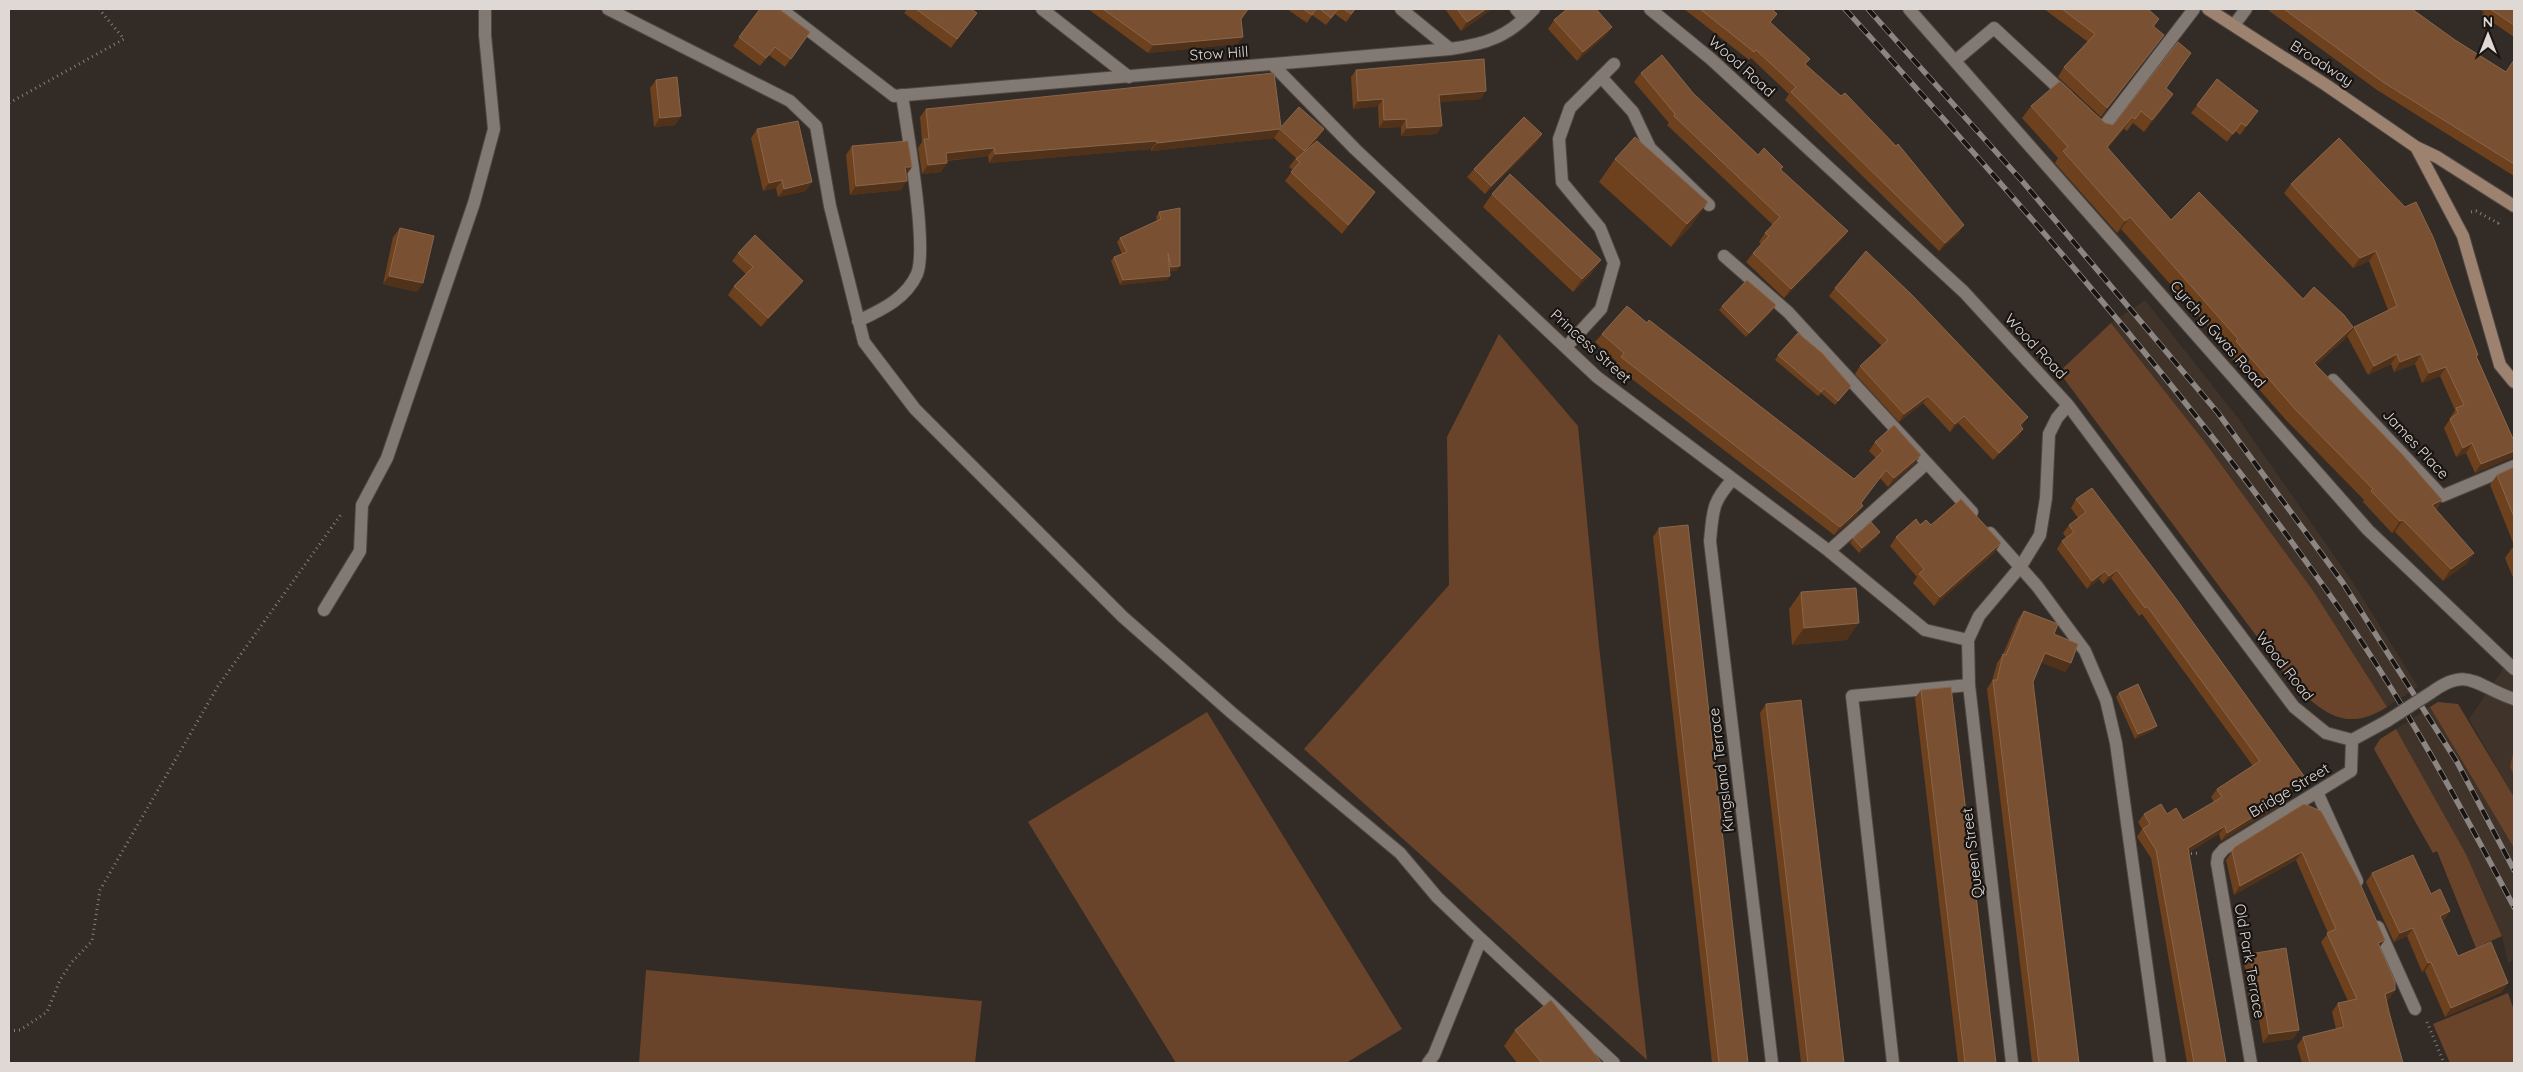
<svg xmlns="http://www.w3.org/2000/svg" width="2523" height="1072" font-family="Quicksand,sans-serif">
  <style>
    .built { fill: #40332a }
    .green { fill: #6a442a }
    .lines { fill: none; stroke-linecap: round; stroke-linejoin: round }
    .service-casing { stroke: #4e4743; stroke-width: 14 }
    .minor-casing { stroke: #4e4743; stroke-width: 14 }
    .secondary-casing { stroke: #4e4743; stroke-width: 14 }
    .path { stroke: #867f7b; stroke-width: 3; stroke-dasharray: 1 4; stroke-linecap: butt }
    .service { stroke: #827973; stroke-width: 12 }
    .minor { stroke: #827973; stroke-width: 12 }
    .secondary { stroke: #9d826f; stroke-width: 12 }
    .rail-casing { stroke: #8c8581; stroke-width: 5.5 }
    .rail { stroke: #181412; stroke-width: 4; stroke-dasharray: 11; stroke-linecap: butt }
    .minor-bridge-casing { stroke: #4e4743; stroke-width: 14; stroke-linecap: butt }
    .minor-bridge { stroke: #827973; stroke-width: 12 }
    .wall { fill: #6d401e }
    .shaded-wall { fill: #503119 }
    .building { fill: #795132; stroke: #89664b }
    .labels { text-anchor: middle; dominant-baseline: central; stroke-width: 4.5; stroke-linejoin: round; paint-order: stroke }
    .street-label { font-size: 15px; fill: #dfd9d6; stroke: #181412 }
  </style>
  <rect width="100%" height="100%" fill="#332b26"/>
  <path class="built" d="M2145 300 2238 418 2354 584 2418 687 2387 707 2314 592 2204 441 2111 323Z
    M2514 653V797L2469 719Z
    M2430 707 2514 848V960L2508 963 2502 935 2466 854 2396 729Z"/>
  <path class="green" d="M2111 323 2204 441 2314 592 2387 707C2346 733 2324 713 2293 685L2059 372Z
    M1499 334 1578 426 1599 646 1647 1060 1304 749 1449 585 1447 437Z
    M2438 702 2458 704 2514 797V848L2430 707Z
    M1207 712 1402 1029 1346 1063H1176L1028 822Z
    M2396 729 2466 854 2502 936 2476 948 2437 851 2433 853 2374 749 2380 739Z
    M646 970 982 1001 975 1063H639Z
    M2508 993 2514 1010V1063H2450L2433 1024Z"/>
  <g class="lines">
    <g class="service-casing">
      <path id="service" d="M608 9 790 101 816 126 830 206 864 342 915 409 1123 617 1232 713 1400 853 1437 897 1481 939
        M1516 9 1524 18
        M1956 60 1994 28 2067 96
        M1601 77 1633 112 1650 148 1709 205
        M2094 122 2102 129 2194 9
        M1724 256 1788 312 1972 512
        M858 321C881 310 906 299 917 274 928 247 907 130 902 95
        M2333 380 2442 496 2514 466
        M1990 533 2037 586 2085 651 2106 700 2116 743 2160 1063
        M1829 551 1927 463
        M324 610 360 551 362 505 387 458 474 203 494 129 485 35V9
        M1428 1063 1434 1055 1481 939 1614 1063
        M1893 1063 1852 696 1969 685"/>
    </g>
    <g class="minor-casing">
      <path id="minor" d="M781 9 894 96 1450 49C1486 44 1508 37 1534 9
        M1042 9 1129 77
        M1401 9 1450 49
        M1650 9 1711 59 1964 292 2068 405 2294 707 2326 733 2352 740
        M1909 9 2368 530 2514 669
        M2234 25 2246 9
        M1273 65 1355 149 1597 377 1829 551 1925 630 1968 640
        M1567 346 1601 309 1614 263 1600 228 1562 182 1559 139 1570 108 1614 64
        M1733 479C1712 502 1713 510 1710 541L1772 1063
        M2432 692C2468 665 2477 687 2514 699
        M2352 740 2387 721
        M2317 792 2357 881
        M2378 927 2415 1009
        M2012 1063 1969 685 1968 640 1979 616 2021 566 2040 535 2046 498 2049 434 2057 418 2068 405
        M2251 1063 2217 863 2218 856 2224 849 2351 771 2352 740"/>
    </g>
    <g class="secondary-casing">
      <path id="secondary" d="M2208 9 2326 85 2416 147 2437 157 2514 206
        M2416 147 2463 236 2500 365 2514 382"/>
    </g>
    <path class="path" d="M9 103 124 39 99 9
      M2471 212 2476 211 2498 223 2501 219
      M2186 854 2199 853
      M2427 1022 2444 1063
      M9 1031 20 1030 47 1012 60 980 72 962 92 941 100 890 218 686 342 513"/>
    <use href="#service" class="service"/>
    <use href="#minor" class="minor"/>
    <use href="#secondary" class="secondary"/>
    <g class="rail-casing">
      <path id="rail" d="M1845 9C2014 196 2182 385 2327 591 2398 691 2457 799 2514 907
        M1868 9 2023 182 2218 413 2343 583 2457 762 2514 870"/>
    </g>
    <use href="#rail" class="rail"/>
    <g class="minor-bridge-casing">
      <path id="minor-bridge" d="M2387 721 2432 692"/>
    </g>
    <use href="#minor-bridge" class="minor-bridge"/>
  </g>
  <path class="wall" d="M760 9 810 32 785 67 769 55 760 66 733 46Z
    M907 9H971L977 13 951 48 904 13Z
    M1088 9H1249L1241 19 1243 37 1237 44 1148 53Z
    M1287 9H1356L1346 22 1335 14 1326 25 1312 15 1307 23Z
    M1445 9H1492L1461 31Z
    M1684 9H1772L1771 23 1806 65 1959 233 1939 251 1785 100 1789 94 1751 58 1749 60Z
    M2044 9H2133L2159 19 2154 27 2157 44 2101 117 2058 77 2064 67 2088 42Z
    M2269 9H2412L2455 40 2506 72 2514 59V176L2377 90 2268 10Z
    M2479 9H2514V37L2482 15 2484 12Z
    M1554 20 1612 27 1605 36 1577 61 1548 29Z
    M1356 70 1481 99 1440 102 1437 134 1401 136V127L1379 128 1378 106 1353 109 1351 77Z
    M1641 73 1693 93 1758 155 1783 167 1781 170 1848 231 1841 240 1784 298 1746 262 1753 253 1761 244 1759 242 1765 233 1773 225 1667 125 1669 123 1634 82Z
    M2217 79 2252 120 2240 135 2235 131 2227 142 2191 113Z
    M656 80 681 116 675 125 654 127 650 88Z
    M2166 88 2173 94 2165 106 2144 132 2133 123 2127 131 2124 129 2108 148 2171 220 2303 299 2345 339 2316 365 2442 500 2436 510 2474 553 2466 564 2443 581 2395 532 2392 533 2363 502 2364 500 2286 420 2227 353 2229 350 2121 229 2117 233 2055 163 2058 158 2022 118 2031 106 2113 125Z
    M926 109 1324 129 1318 138 1312 145 1375 192 1369 201 1342 234 1285 181 1293 170 1289 167 1296 158 1274 138 1151 151V149L989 163 988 156 947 161 941 172 922 174 918 148 922 142 920 117Z
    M757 129 806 191 778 197 776 188 763 191 751 138Z
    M1542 134 1536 143 1485 194 1467 177 1474 169Z
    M2339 138 2477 357 2514 441V454L2511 458 2475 473 2466 453 2456 457 2444 428 2450 419V418L2455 410 2440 376 2422 383 2415 364 2394 372 2391 364 2368 375 2347 336 2354 327 2388 310 2369 261 2353 268 2284 193 2291 184Z
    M852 146 912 167 906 175 901 190 850 195 846 155Z
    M1615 159 1692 225 1671 247 1599 182Z
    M1492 194 1592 273 1573 292 1483 207Z
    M1159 212 1177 271H1170L1167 280 1120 285 1111 261 1114 257 1122 254 1117 242 1120 238 1157 221 1156 217Z
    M400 228 417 292 383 284 393 237Z
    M738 253 797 289 761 327 728 295 734 286 746 274 732 261Z
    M1835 288 2023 425 2021 426 2023 429 2018 437 1993 460 1958 423 1950 432 1923 403 1899 422 1855 374 1860 366 1882 346 1829 296Z
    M1722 306 1773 310 1746 337 1719 310Z
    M1647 323 1854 479 1876 458 1869 451 1875 442 1915 463 1888 487 1880 478 1861 503 1857 515 1834 535 1615 366 1617 362 1595 342 1602 334Z
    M1778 355 1851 386 1835 405 1821 393 1818 396 1775 360Z
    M2514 467V545L2490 485 2497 475Z
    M2076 499 2304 776 2298 784 2281 796 2280 805 2221 841 2219 834 2189 852 2226 1063H2187L2151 858 2137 837 2142 829 2138 822 2144 814H2167L2183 820 2214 802 2211 797 2217 789 2253 766 2142 614 2139 616 2111 578 2103 584 2099 579 2087 589 2057 549 2062 541 2066 538 2063 533 2069 525 2078 518 2071 508Z
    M1920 525H1931L1995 552 1934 606 1913 583 1917 577 1890 546 1896 537Z
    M1659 528 1748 1063H1712L1653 537Z
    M1880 532 1877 537 1859 553 1850 543 1853 538Z
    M2514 547V580L2505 558 2512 548Z
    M1801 592 1847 640 1792 645 1789 609Z
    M2024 611 2054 634 2071 663 2065 672 2041 662 2033 682 2079 1063H2032L1987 689 1992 681 1997 663 2003 654 2018 619Z
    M1921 690 1996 1063H1958L1915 698Z
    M2119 693 2154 730 2135 739 2116 697Z
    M1766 704 1844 1063H1801L1760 713Z
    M2514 750V775L2510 767Z
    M2304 804 2380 947 2395 990 2389 999 2386 1000 2403 1063H2302L2297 1046 2303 1037 2336 1029 2332 1012 2338 1003 2348 1001 2321 942 2328 933 2296 860 2234 895 2226 860 2235 847Z
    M2372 873 2431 894 2450 911 2444 920 2442 921 2458 956 2502 992 2445 1017 2425 971 2422 972 2407 936 2394 942 2366 882Z
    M2250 954 2299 1030 2293 1039 2263 1043 2257 1009 2251 1010 2244 963Z
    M1515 1030 1602 1063H1517L1504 1046Z"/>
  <path class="shaded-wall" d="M1486 9H1492L1461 31 1467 22Z
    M1612 27 1605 36 1577 61 1583 52Z
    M2164 35 2157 44 2101 117 2107 108Z
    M1243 37 1237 44 1148 53 1153 45Z
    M1486 91 1481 99 1434 103 1439 95Z
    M2173 94 2165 106 2144 132 2152 120Z
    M1383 99 1378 106 1353 109 1358 101Z
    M2258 111 2252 120 2240 135 2246 126Z
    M681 116 675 125 654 127 660 118Z
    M2132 117 2124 129 2099 159 2107 147Z
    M1406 119 1401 127 1379 128 1384 120Z
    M1442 126 1437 134 1401 136 1407 128Z
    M1280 129 1274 138 1151 151 1157 143Z
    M1324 129 1318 138 1298 160 1304 151Z
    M1542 134 1536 143 1485 194 1491 186Z
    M1157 141 1151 149 989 163 995 154Z
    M994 148 988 156 940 161 946 153Z
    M947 163 941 172 922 174 928 165Z
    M905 167H912L906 175Z
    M782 180 776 188 763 191 769 183Z
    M907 181 901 190 850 195 856 186Z
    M812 182 806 191 778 197 784 189Z
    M1375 192 1369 201 1342 234 1348 225Z
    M1708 202 1692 225 1671 247 1687 224Z
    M2130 217 2121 229 2117 233 2125 221Z
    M1964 225 1959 233 1939 251 1945 243Z
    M1848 231 1841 240 1784 298 1791 289Z
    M2376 251 2369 261 2353 268 2360 258Z
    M1601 260 1592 273 1573 292 1582 279Z
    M1180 266 1177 271 1168 272 1171 267Z
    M389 276 423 283 417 292 383 284Z
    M1170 276 1167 280 1120 285 1123 280Z
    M803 281 797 289 761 327 768 318Z
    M1776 305 1773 310 1746 337 1749 333Z
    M2353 327 2345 339 2305 375 2314 363Z
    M2397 354 2391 364 2368 375 2374 366Z
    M2421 354 2415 364 2394 372 2400 362Z
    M2446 367 2440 376 2422 383 2429 373Z
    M1928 396 1923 403 1899 422 1904 414Z
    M1964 416 1958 423 1950 432 1955 424Z
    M2028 417 2023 425 2014 433 2020 425Z
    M2023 429 2018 437 1993 460 1999 453Z
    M2472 443 2466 453 2456 457 2463 448Z
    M2514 451V454L2511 458 2475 473 2481 464Z
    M1921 455 1915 463 1888 487 1894 478Z
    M2442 500 2434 512 2432 505Z
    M1863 506 1857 515 1834 535 1840 527Z
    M2403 520 2395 532 2392 533 2400 521Z
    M1880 532 1877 537 1859 553 1862 548Z
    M2001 543 1995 552 1934 606 1940 597Z
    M2474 553 2466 564 2443 581 2451 569Z
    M2117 570 2111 578 2103 584 2109 576Z
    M2105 571 2099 579 2087 589 2092 581Z
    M1859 623 1847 640 1792 645 1804 628Z
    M2045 653 2071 663 2065 672 2039 662Z
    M2157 726 2154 730 2135 739 2138 734Z
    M2304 776 2298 784 2272 802 2277 794Z
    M2285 797 2280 805 2221 841 2227 833Z
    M2225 826 2219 834 2183 856 2188 848Z
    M2302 852 2296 860 2234 895 2240 886Z
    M2450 911 2444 920 2434 925 2440 916Z
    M2413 928 2407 936 2394 942 2400 933Z
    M2385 940 2379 948 2378 943Z
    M2431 962 2425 971 2422 972 2428 963Z
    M2508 983 2502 992 2445 1017 2451 1008Z
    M2395 990 2389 999 2379 1003 2385 994Z
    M2264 1001 2257 1009 2251 1010 2258 1002Z
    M2299 1030 2293 1039 2263 1043 2269 1034Z"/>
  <path class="building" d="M760 9H779L810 32 791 59 775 47 766 58 739 37Z
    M916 9H971L977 13 957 39Z
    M1103 9H1248L1241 19 1243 37 1153 45Z
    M1303 9H1316L1312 15Z
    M1320 9H1338L1331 18Z
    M1344 9H1355L1351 14Z
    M1457 9H1486L1467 22Z
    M1567 9H1596L1612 27 1583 52 1554 20Z
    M1700 9H1772L1777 14 1770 22 1810 59 1805 64 1841 96 1845 93 1896 146 1898 144 1964 225 1945 243 1791 92 1796 87 1756 50 1754 52Z
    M2062 9H2148L2159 19 2153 26 2164 35 2107 108 2064 67 2095 34Z
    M2284 9H2412L2455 40 2506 72 2514 60V164L2383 82Z
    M2490 9H2514V25Z
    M2178 42 2191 53 2166 88 2173 94 2152 120 2141 111 2135 119 2132 117 2107 147 2171 220 2199 192 2303 299 2314 287 2344 315 2353 327 2314 363 2402 454 2442 500 2432 505 2474 553 2451 569 2403 520 2400 521 2371 491 2373 489 2294 408 2236 341 2238 339 2130 217 2125 221 2063 151 2068 147 2031 106 2060 81 2105 123 2113 125Z
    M1662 55 1693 93 1758 155 1764 148 1783 167 1780 169 1848 231 1791 289 1753 253 1769 236 1765 233 1780 217 1674 116 1675 114 1641 73Z
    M1484 59 1486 91 1439 95 1442 126 1407 128 1406 119 1384 120 1383 99 1358 101 1356 70Z
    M1274 73 1281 127 1299 107 1324 129 1304 151 1280 129 1157 143V141L995 154 994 148 946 153 947 163 928 165 924 139H929L926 109Z
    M677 77 681 116 660 118 656 80Z
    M2217 79 2258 111 2246 126 2241 123 2233 134 2197 105Z
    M1524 117 1542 134 1491 186 1474 169Z
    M798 121 812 182 784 189 782 180 769 183 757 129Z
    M1635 137 1708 202 1687 224 1615 159Z
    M2339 138 2405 207 2416 202 2433 237 2478 355 2476 356 2514 441V451L2481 464 2472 443 2463 448 2450 419 2458 413 2456 408 2464 405 2446 367 2429 373 2421 354 2400 362 2397 354 2374 366 2354 327 2397 306 2376 251 2360 258 2291 184Z
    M908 141 912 167H905L907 181 856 186 852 146Z
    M1317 141 1375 192 1348 225 1291 172 1300 162 1296 159Z
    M1510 174 1601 260 1582 279 1492 194Z
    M1180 208V266L1171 267 1168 253 1170 276 1123 280 1114 257 1127 252 1120 238 1161 219 1159 212Z
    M400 228 434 236 423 283 389 276Z
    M755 235 803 281 768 318 734 286 753 267 738 253Z
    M1866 251 1912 295 2028 417 2020 425 2023 429 1999 453 1964 416 1955 424 1928 396 1904 414 1860 366 1888 340 1835 288Z
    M1747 280 1776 305 1749 333 1722 306Z
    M1627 306 1647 323 1649 320 1854 479 1883 451 1875 442 1894 425 1921 455 1894 478 1886 470 1861 503 1863 506 1840 527 1621 357 1624 353 1602 334Z
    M1798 333 1822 353 1851 386 1838 401 1824 388 1821 392 1778 355Z
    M2514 467V517L2497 475Z
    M2092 488 2174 596 2304 776 2277 794 2285 797 2227 833 2225 826 2188 848 2226 1063H2194L2156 850 2143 829 2150 824 2144 814 2161 804 2167 814 2176 808 2183 820 2222 797 2217 789 2260 761 2147 606 2145 608 2117 570 2109 576 2105 571 2092 581 2062 541 2074 532 2069 525 2086 512 2076 499Z
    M1961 499 2001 543 1940 597 1919 574 1924 569 1896 537 1916 519 1920 525 1926 520 1931 525Z
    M1871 522 1880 532 1862 548 1853 538Z
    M1688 525 1748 1063H1719L1659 528Z
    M1856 588 1859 623 1804 628 1801 592Z
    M2024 611 2058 624 2054 634 2078 644 2071 663 2045 653 2033 682 2079 1063H2039L1993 680H1997L2003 654 2006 655Z
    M2138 684 2157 726 2138 734 2119 693Z
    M1951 687 1996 1063H1965L1921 690Z
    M1801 700 1844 1063H1808L1766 704Z
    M2304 804 2321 811 2358 879 2385 940 2378 943 2395 982V990L2385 994 2389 1012 2403 1063H2310L2303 1037 2344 1027 2338 1003 2357 999 2327 933 2336 929 2302 852 2240 886 2232 851 2235 847Z
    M2413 855 2431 894 2440 889 2450 911 2440 916 2458 956 2491 942 2508 983 2451 1008 2431 962 2428 963 2413 928 2400 933 2372 873Z
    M2286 948 2299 1030 2269 1034 2264 1001 2258 1002 2250 954Z
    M1551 1000 1602 1063H1542L1515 1030Z"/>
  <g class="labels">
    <g class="street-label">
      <text transform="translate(1219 53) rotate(-4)">Stow Hill</text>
      <text transform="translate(2322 63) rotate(33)">Broadway</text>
      <text transform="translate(1742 66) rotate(42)">Wood Road</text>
      <text transform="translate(2218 334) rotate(49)">Cyrch y Gwas Road</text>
      <text transform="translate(1591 346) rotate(42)">Princess Street</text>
      <text transform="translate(2036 346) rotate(47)">Wood Road</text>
      <text transform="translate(2416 444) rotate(47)">James Place</text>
      <text transform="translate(2285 666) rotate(52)">Wood Road</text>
      <text transform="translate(1721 770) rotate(-97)">Kingsland Terrace</text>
      <text transform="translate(2289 790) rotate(-31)">Bridge Street</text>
      <text transform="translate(1972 853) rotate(-97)">Queen Street</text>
      <text transform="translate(2250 961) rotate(80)">Old Park Terrace</text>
    </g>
  </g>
  <rect width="2523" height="1072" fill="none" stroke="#dfd9d6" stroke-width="20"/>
  <g transform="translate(2488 35)" stroke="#181412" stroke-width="4" paint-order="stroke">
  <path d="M0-4L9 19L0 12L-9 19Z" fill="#dfd9d6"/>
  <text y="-8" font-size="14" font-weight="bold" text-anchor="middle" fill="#dfd9d6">N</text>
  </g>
</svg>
